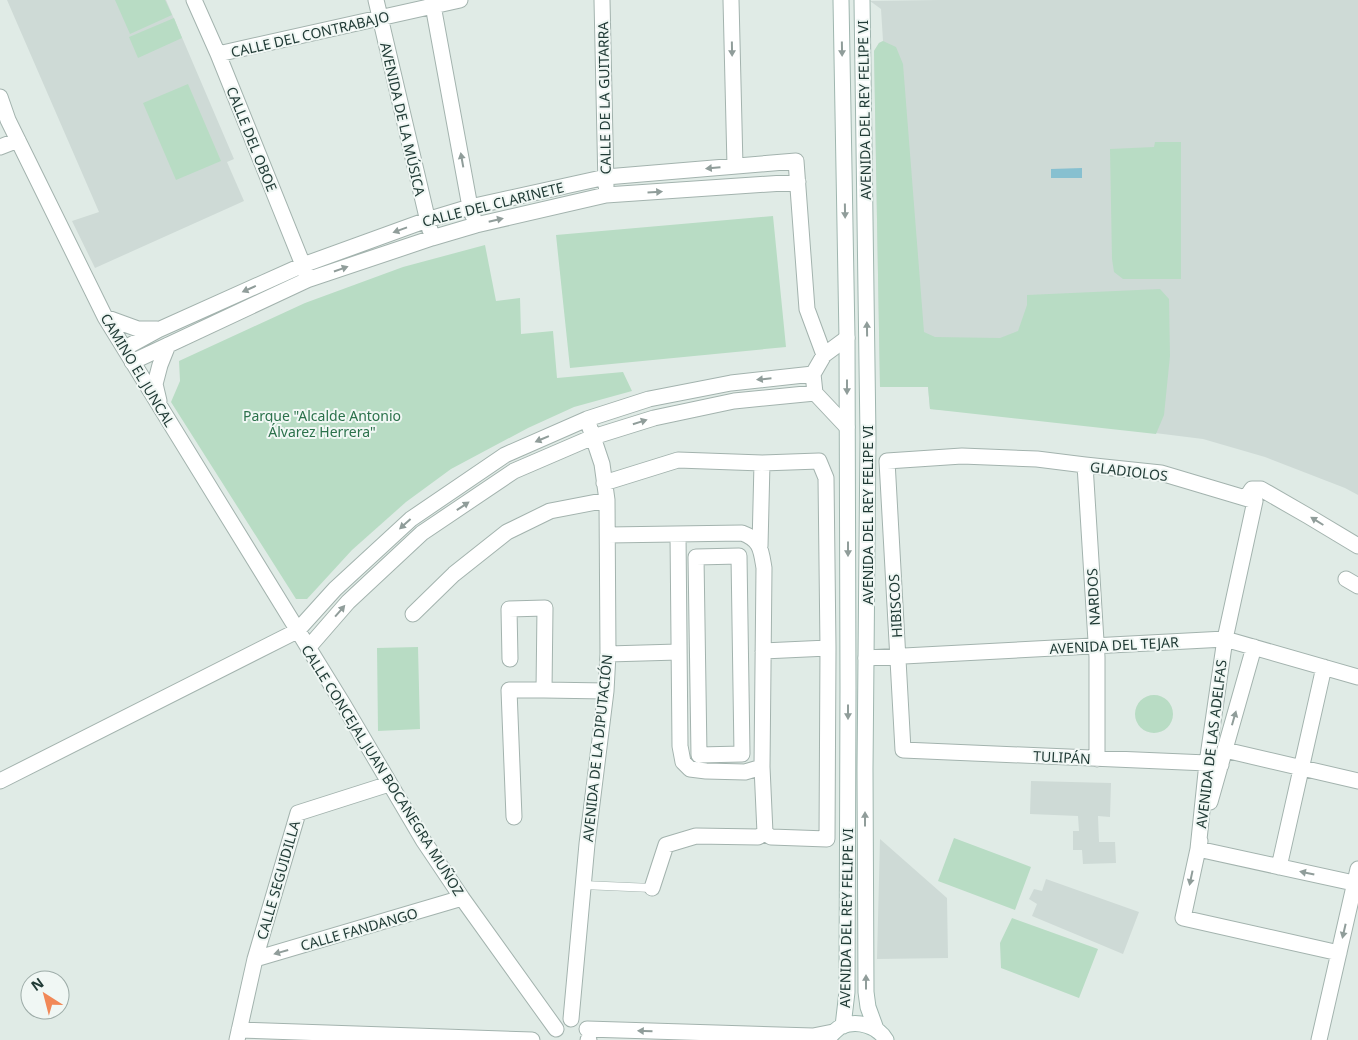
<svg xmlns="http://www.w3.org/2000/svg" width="1358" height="1040" font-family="'Noto Sans',sans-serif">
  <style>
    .built { fill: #cedad6 }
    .green { fill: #b8dcc4 }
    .water { fill: #87c0d0 }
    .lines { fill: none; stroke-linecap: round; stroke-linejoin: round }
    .lane-casing { stroke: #a3b3ae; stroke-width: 9 }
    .street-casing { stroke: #a3b3ae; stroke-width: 17 }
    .secondary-casing { stroke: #9fb6af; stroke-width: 17 }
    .lane { stroke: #fff; stroke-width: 8 }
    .street { stroke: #fff; stroke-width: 15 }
    .secondary { stroke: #fff; stroke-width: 15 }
    .oneway { fill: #909d9a }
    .labels { text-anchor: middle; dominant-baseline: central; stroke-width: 4; stroke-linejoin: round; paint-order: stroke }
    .street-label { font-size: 14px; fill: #213b36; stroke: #f0f7f4 }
    .park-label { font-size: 14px; fill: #2b714b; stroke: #f0f7f4 }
  </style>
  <rect width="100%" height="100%" fill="#e0ebe6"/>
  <path class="built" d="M7 0H166L234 159 227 162 244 201 95 268 72 221 99 212Z
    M939 0H1358V495L1345 488 1265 457 1203 439 1019 416 930 409 928 387H880L874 51 879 43 883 41 881 9 870 1Z
    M1031 781 1111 783 1110 817 1098 816 1099 842H1115L1116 863 1083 864 1082 850H1073V831H1079L1078 816 1030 814Z
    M880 839 947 898 948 958 877 959Z
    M1046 879 1139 912 1123 954 1032 916 1037 904 1029 899 1034 889 1042 891Z"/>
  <path class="green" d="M115 0H165L172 15 130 34Z
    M174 18 182 38 138 58 129 37Z
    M883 41 896 47 903 64 924 332 935 337 1000 338 1018 331 1027 305V295L1160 289 1169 299 1170 356 1164 415 1156 434 930 409 928 387H880L874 51 879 43Z
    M188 84 221 161 176 180 143 103Z
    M1155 142H1181V279H1123L1114 272 1112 259 1110 149 1154 147Z
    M773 216 786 347 570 368 556 235Z
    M485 245 496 301 520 298 521 334 553 331 557 378 623 372 632 391 574 407 528 428 451 469 406 502 352 550 307 599H296L171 402 180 381 179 361 305 303 403 267Z
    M418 647 420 729 378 731 377 648Z
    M1135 714a19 19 0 1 1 38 0a19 19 0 1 1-38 0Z
    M954 838 1031 867 1015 910 938 881Z
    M1012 918 1098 949 1079 998 1001 968 1000 943Z"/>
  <path class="water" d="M1082 168V178H1051V169Z"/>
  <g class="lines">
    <g class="lane-casing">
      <path id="lane" d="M583 885 652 888"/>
    </g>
    <g class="street-casing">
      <path id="street" d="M194 0 218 54 303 265 306 274
        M376 0 430 230
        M432 0 470 207 473 216
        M602 0 606 186
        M731 0 735 166
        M218 54 460 0
        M0 97 8 120 105 317 343 704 423 840 462 898 556 1029
        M0 147 18 140
        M105 317 138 329H157
        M847 338 824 355 813 374 815 393 847 427
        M125 348 158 330 303 265 427 220 470 207 606 177 796 161 807 309 824 355
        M132 362 307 280 432 238 476 225 606 195 798 182
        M159 401 155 384 160 365 168 345
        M1085 465 1097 657V759
        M604 483 678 460 762 463 819 461 826 478 828 648
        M1246 498 1252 489H1261L1308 516 1358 546
        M608 535 742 533C761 540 761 550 764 568L762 767 745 772 706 771 690 769 683 762 680 746 678 534
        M760 546 762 463
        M739 556 742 754 699 755 696 557Z
        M1346 579 1358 586
        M413 614 454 574 507 532 550 511 607 500
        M308 648 348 602 422 533 514 471 593 437 654 418 734 401 815 393
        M763 651 828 648 827 839 771 837 765 833
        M608 654 678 652
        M866 658 1225 639 1358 677
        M510 659 509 609 545 608 544 690 606 691
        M1225 750 1358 781
        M1221 765 1207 763 903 750 887 461 962 456 1037 459 1085 465 1161 473 1255 501 1225 639 1207 763 1198 849 1183 918 1339 953
        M0 781 297 631 335 589 411 519 505 455 587 419 649 399 731 383 813 374
        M1210 802 1254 647
        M514 817 509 690H544
        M1200 841 1198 849 1358 884
        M1279 867 1324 667
        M652 888 666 845 696 836 758 837 765 833 762 767
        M255 959 462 898
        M571 1019 587 844 606 691 608 654 607 500 602 464 587 419
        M587 1029 813 1036 833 1032
        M239 1030 532 1040
        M237 1040 255 959 298 813 389 784
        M588 1040H589
        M1319 1040 1358 869"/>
    </g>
    <g class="secondary-casing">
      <path id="secondary" d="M841 0 847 338 848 688 847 992 843 1026
        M862 0 868 437 865 769 866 992 868 1007 876 1029
        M827 1040C831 1035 836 1029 842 1026 858 1020 878 1026 886 1040"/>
    </g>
    <use href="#lane" class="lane"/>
    <use href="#street" class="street"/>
    <use href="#secondary" class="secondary"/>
  </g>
  <defs><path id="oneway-solid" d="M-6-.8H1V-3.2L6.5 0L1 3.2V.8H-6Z" transform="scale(1.25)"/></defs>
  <g class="oneway">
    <use href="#oneway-solid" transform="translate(732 49) rotate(89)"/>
    <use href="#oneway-solid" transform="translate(842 49) rotate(89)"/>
    <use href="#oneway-solid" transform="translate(462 160) rotate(-100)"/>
    <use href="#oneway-solid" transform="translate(713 168) rotate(175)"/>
    <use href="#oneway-solid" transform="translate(655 192) rotate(-4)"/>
    <use href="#oneway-solid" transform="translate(845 211) rotate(89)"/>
    <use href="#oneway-solid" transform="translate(496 220) rotate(-13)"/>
    <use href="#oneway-solid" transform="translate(400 230) rotate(160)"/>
    <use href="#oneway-solid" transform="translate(341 269) rotate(-19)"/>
    <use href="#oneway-solid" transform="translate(249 289) rotate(156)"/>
    <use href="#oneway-solid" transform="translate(867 329) rotate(-91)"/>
    <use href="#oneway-solid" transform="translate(764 379) rotate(174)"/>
    <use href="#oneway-solid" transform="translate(847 387) rotate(90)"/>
    <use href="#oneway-solid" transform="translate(640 422) rotate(-18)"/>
    <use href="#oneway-solid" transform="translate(542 439) rotate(157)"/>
    <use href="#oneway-solid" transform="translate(463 506) rotate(-34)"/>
    <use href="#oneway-solid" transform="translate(1317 521) rotate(-148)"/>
    <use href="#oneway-solid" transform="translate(405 524) rotate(138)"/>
    <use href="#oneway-solid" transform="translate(848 549) rotate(90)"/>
    <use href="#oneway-solid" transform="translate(340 611) rotate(-49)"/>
    <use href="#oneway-solid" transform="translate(848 712) rotate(90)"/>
    <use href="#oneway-solid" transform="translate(1234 718) rotate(-74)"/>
    <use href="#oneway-solid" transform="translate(865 819) rotate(-90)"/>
    <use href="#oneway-solid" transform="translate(1307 873) rotate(-168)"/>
    <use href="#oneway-solid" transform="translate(1191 878) rotate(102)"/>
    <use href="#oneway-solid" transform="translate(1344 931) rotate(103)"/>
    <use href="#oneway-solid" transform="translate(281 952) rotate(164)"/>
    <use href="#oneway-solid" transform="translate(866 982) rotate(-90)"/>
    <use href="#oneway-solid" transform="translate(645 1031) rotate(-178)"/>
  </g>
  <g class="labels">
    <g class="street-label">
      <text transform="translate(310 34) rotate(-13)">CALLE DEL CONTRABAJO</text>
      <text transform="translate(604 98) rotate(-91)">CALLE DE LA GUITARRA</text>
      <text transform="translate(864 110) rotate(-91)">AVENIDA DEL REY FELIPE VI</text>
      <text transform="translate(403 119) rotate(77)">AVENIDA DE LA MÚSICA</text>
      <text transform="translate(252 139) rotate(68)">CALLE DEL OBOE</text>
      <text transform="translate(493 204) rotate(-14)">CALLE DEL CLARINETE</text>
      <text transform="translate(138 370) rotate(59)">CAMINO EL JUNCAL</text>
      <text transform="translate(1129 471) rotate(7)">GLADIOLOS</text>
      <text transform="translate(867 515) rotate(-90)">AVENIDA DEL REY FELIPE VI</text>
      <text transform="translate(1093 597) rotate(-93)">NARDOS</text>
      <text transform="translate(895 606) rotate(-93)">HIBISCOS</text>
      <text transform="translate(1114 645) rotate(-3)">AVENIDA DEL TEJAR</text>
      <text transform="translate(1211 744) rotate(-83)">AVENIDA DE LAS ADELFAS</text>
      <text transform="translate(597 748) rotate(-84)">AVENIDA DE LA DIPUTACIÓN</text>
      <text transform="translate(1062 757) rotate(3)">TULIPÁN</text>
      <text transform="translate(383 770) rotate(58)">CALLE CONCEJAL JUAN BOCANEGRA MUÑOZ</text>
      <text transform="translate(278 880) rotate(-74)">CALLE SEGUIDILLA</text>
      <text transform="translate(846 918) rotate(-89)">AVENIDA DEL REY FELIPE VI</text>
      <text transform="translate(359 929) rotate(-16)">CALLE FANDANGO</text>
    </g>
    <g class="park-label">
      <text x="322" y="415">Parque "Alcalde Antonio<tspan x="322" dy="16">Álvarez Herrera"</tspan></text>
    </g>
  </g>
  <g transform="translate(45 995) rotate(324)"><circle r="24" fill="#f0f7f4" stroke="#9daca8"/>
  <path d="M0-4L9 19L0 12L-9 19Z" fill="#f18857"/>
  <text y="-8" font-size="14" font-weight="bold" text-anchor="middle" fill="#213b36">N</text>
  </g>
</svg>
